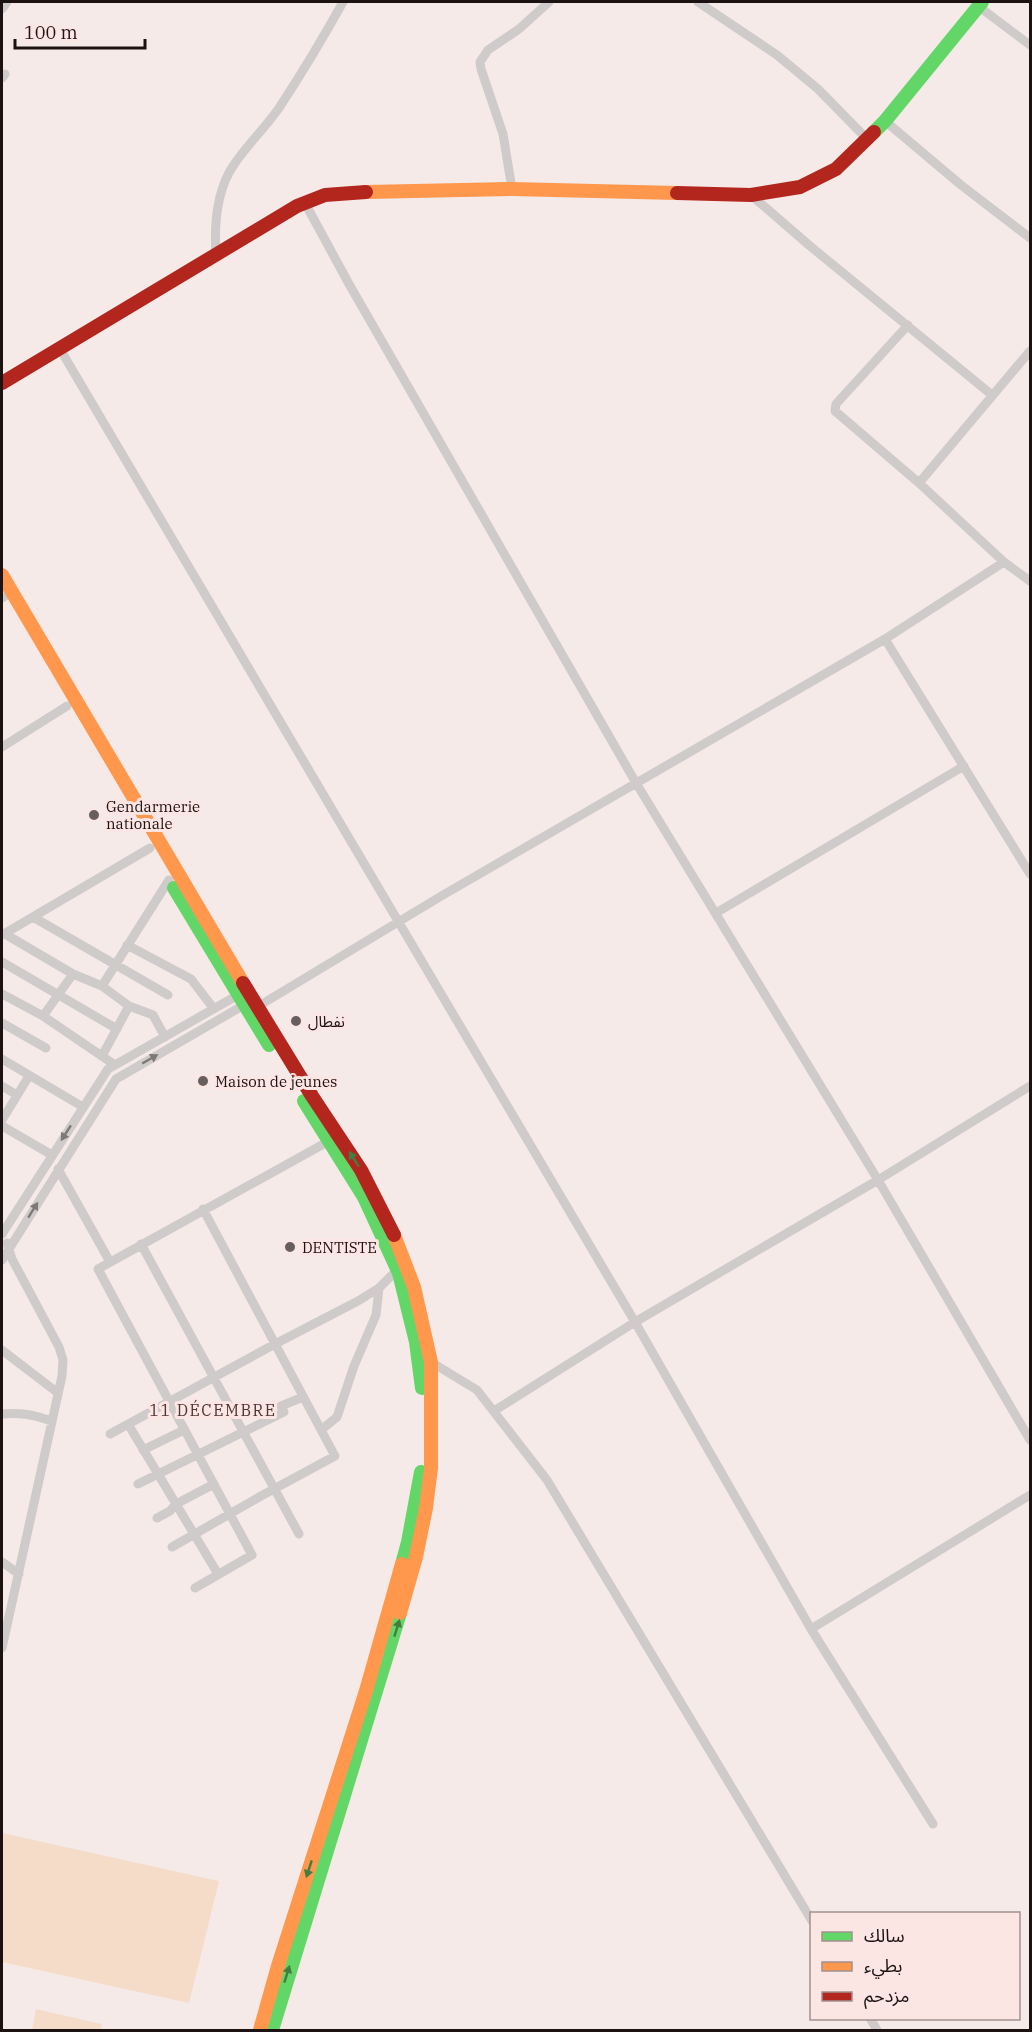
<svg xmlns="http://www.w3.org/2000/svg" width="1032" height="2032" font-family="'IBM Plex Serif','Noto Sans Arabic',serif">
  <style>
    .green { fill: #f4dcc9 }
    .lines { fill: none; stroke-linecap: round; stroke-linejoin: round }
    .street { stroke: #cfcbca; stroke-width: 9 }
    .fast { stroke: #63d668; stroke-width: 14 }
    .slow { stroke: #ff974d; stroke-width: 14 }
    .jam { stroke: #b3261e; stroke-width: 14 }
    .oneway { fill: #7e7877 }
    .oneway2 { fill: #437e41 }
    .poi-dot { fill: #685e5d; stroke: #fce6e3; stroke-width: 2 }
    .labels { text-anchor: middle; dominant-baseline: central; stroke-width: 6; stroke-linejoin: round; paint-order: stroke }
    .poi-label { font-size: 15px; fill: #1b1211; stroke: #fce6e3; text-anchor: start }
    .neighbourhood-label { font-size: 16px; letter-spacing: 1.5px; fill: #4b3633; stroke: #fce6e3 }
  </style>
  <rect width="100%" height="100%" fill="#f6eae9"/>
  <path class="green" d="M2 1833 219 1881 189 2003 2 1962Z
    M36 2009 102 2024 101 2030H32Z"/>
  <g class="lines">
    <path class="street" d="M698 2 777 55 818 89 867 139
      M978 6 1030 45
      M2 9 7 2
      M2 78 5 74
      M885 121 961 185 1030 238
      M512 189 503 134 481 69 480 62 488 50 519 29 549 2
      M751 195 810 246 992 395
      M305 203 349 284 636 783 878 1180 1030 1440
      M216 255C214 225 216 192 233 166 247 145 265 128 279 108 302 73 323 38 343 2
      M908 325 836 404 835 411 919 483 1004 562 1030 581
      M60 349 635 1322 811 1629 933 1824
      M919 483 1030 351
      M2 598 4 597
      M885 639 1030 874
      M2 747 67 706
      M716 913 964 766
      M33 917 168 995
      M5 934 73 974 102 986 129 1006 153 1015 165 1037
      M2 935 150 848
      M127 945 191 979 214 1009
      M2 962 117 1029
      M102 986 169 880
      M2 994 43 1016 115 1065
      M257 1007 443 895 885 639 1004 562
      M43 1016 73 974
      M2 1023 46 1048
      M102 1056 129 1006
      M2 1059 83 1107
      M2 1086 17 1095
      M2 1120 29 1076
      M2 1126 52 1155
      M58 1169 110 1262
      M2 1234 108 1069 238 995
      M141 1244 299 1534
      M2 1260 116 1079 244 1005
      M2 1350 58 1393
      M431 1362 477 1390 547 1480 812 1921
      M494 1411 635 1322 878 1180 1030 1086
      M2 1414C20 1412 34 1415 52 1421
      M128 1424 218 1574
      M321 1430 337 1417 354 1366 376 1315 379 1288 397 1270
      M110 1434 275 1344 358 1301 379 1288
      M143 1450 184 1430
      M138 1484 284 1412 281 1406 303 1397
      M157 1518 170 1511 176 1504 214 1484
      M172 1547 261 1496 335 1456 203 1209
      M2 1562 19 1574
      M195 1588 252 1555 98 1269 329 1141
      M811 1629 1030 1495
      M2 1648 62 1376 63 1360 59 1347 12 1259 7 1243
      M870 2018 877 2030"/>
    <path class="fast" d="M874 132 885 121 982 2
      M174 888 269 1045
      M304 1101 364 1197 399 1273 416 1342 422 1388
      M402 1564 408 1542 421 1472
      M272 2030 400 1613"/>
    <path class="slow" d="M366 192 512 189 677 193
      M2 575 243 983
      M394 1235 414 1287 431 1362V1468L426 1508 416 1557 400 1613
      M260 2030 278 1966 366 1691 402 1564"/>
    <path class="jam" d="M677 193 751 195 800 187 836 169 874 132
      M2 383 297 206 325 195 366 192
      M243 983 312 1096 361 1170 394 1235"/>
  </g>
  <defs><path id="oneway-solid" d="M-6-.8H1V-3.2L6.5 0L1 3.2V.8H-6Z" transform="scale(1.5)"/></defs>
  <g class="oneway">
    <use href="#oneway-solid" transform="translate(150 1059) rotate(-30)"/>
    <use href="#oneway-solid" transform="translate(66 1133) rotate(123)"/>
    <use href="#oneway-solid" transform="translate(33 1210) rotate(-58)"/>
  </g>
  <g class="oneway2">
    <use href="#oneway-solid" transform="translate(354 1159) rotate(-123)"/>
    <use href="#oneway-solid" transform="translate(397 1628) rotate(-73)"/>
    <use href="#oneway-solid" transform="translate(309 1869) rotate(108)"/>
    <use href="#oneway-solid" transform="translate(287 1974) rotate(-73)"/>
  </g>
  <g class="poi-dot">
    <circle cx="94" cy="815" r="6"/>
    <circle cx="296" cy="1021" r="6"/>
    <circle cx="203" cy="1081" r="6"/>
    <circle cx="290" cy="1247" r="6"/>
  </g>
  <g class="labels">
    <g class="poi-label">
      <text x="106" y="806">Gendarmerie<tspan x="106" dy="17">nationale</tspan></text>
      <text x="308" y="1021">نفطال</text>
      <text x="215" y="1081">Maison de jeunes</text>
      <text x="302" y="1247">DENTISTE</text>
    </g>
    <g class="neighbourhood-label">
      <text x="213" y="1410">11 DÉCEMBRE</text>
    </g>
  </g>
  <rect width="1032" height="2032" fill="none" stroke="#1b1211" stroke-width="6"/>
  <rect x="810" y="1912" width="210" height="108" fill="#fce6e3" stroke="#a2918f" stroke-width="1.5"/>
  <rect x="822" y="1932" width="30" height="9" fill="#63d668" stroke="#a2918f" stroke-width="1.5"/>
  <text x="864" y="1942" font-size="18" fill="#1b1211">سالك</text>
  <rect x="822" y="1962" width="30" height="9" fill="#ff974d" stroke="#a2918f" stroke-width="1.5"/>
  <text x="864" y="1972" font-size="18" fill="#1b1211">بطيء</text>
  <rect x="822" y="1992" width="30" height="9" fill="#b3261e" stroke="#a2918f" stroke-width="1.5"/>
  <text x="864" y="2002" font-size="18" fill="#1b1211">مزدحم</text>
  <path d="M15 39v9h130v-9" fill="none" stroke="#1b1211" stroke-width="3"/>
  <text x="24" y="39" font-size="18" fill="#1b1211" stroke="#fce6e3" stroke-width="4.5" paint-order="stroke">100 m</text>
</svg>
